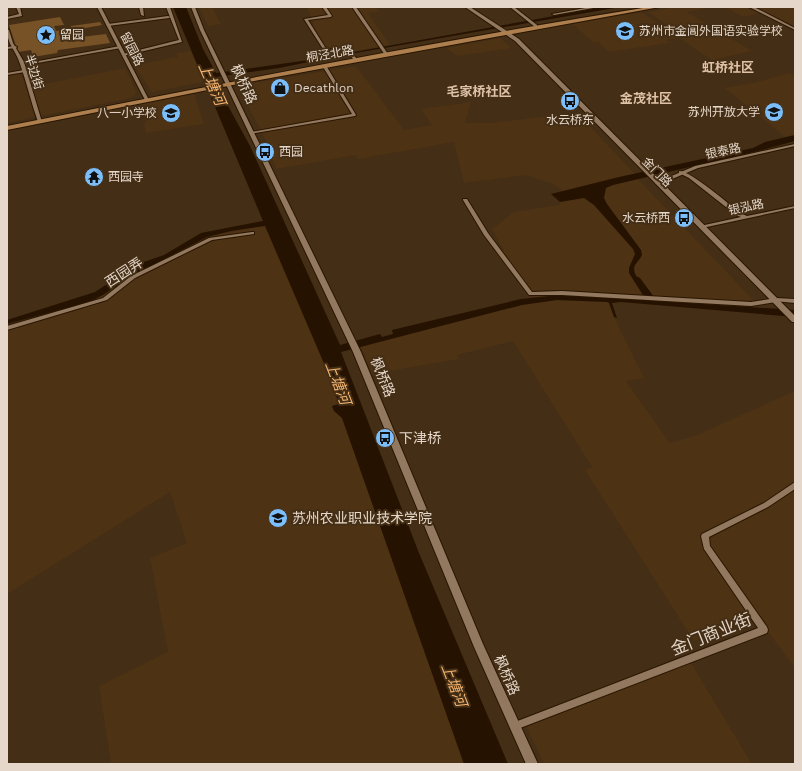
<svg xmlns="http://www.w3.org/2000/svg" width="802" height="771" font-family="'Work Sans','Noto Sans SC',sans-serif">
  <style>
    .built { fill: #4d3214 }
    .green { fill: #785227 }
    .water { fill: #261200 }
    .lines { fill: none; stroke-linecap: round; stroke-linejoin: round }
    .minor-casing { stroke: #2a1600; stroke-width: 2 }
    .tertiary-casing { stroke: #2a1600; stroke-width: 2 }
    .secondary-casing { stroke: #2a1600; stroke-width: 2 }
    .primary-casing { stroke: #2a1600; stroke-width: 2 }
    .minor { fill: #91785e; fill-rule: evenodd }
    .tertiary { fill: #91785e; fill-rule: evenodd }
    .secondary { fill: #91785e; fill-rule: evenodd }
    .primary { fill: #ad7f4e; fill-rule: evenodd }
    .labels { text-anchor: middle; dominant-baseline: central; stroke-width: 4; stroke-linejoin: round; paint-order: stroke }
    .far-poi-label { font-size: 12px; fill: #e5d7c9; stroke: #442e16; text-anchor: start }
    .far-street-label { font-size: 12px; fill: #e5d7c9; stroke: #442e16 }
    .far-neighbourhood-label { font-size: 13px; font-weight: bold; fill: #dfc3a7; stroke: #442e16 }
    .street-label { font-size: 14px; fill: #e5d7c9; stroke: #442e16 }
    .poi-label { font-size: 14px; fill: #e5d7c9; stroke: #442e16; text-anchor: start }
    .water-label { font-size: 15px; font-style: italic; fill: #f3b36f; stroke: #442e16 }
    .near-street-label { font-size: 17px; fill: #e5d7c9; stroke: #442e16 }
  </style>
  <rect width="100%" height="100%" fill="#442e16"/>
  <path class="built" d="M199 7H212L221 24 208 26Z
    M307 7H375L379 11 368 13 390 45 326 57Z
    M675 7H714L687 12 752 51 712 60 679 38 666 40 669 43 609 52 598 42 594 43 572 24 642 12 679 38 684 37 648 12Z
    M725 7H746L759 13 744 17Z
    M753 7H794L795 8V28Z
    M500 38 511 48 458 56 446 48Z
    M191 51 203 82 152 92 134 65 178 57 176 53Z
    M356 66 404 130 432 125 421 109 471 102 465 123H491L572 113 584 125 590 126 635 174 569 191 579 198 613 185 637 178 760 307 570 296 532 297 495 252 504 250 492 229 514 212 559 205 560 202 569 200 563 191 553 184 526 175 464 183 454 142 358 159 356 155 276 169 265 139 240 90 247 84Z
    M125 68 136 91 134 96 127 99 40 116 30 87Z
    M21 73 36 117 7 123V81L10 80 9 75Z
    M789 73 795 76V135L785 137 725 88 753 83Z
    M194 94 204 124 146 133 144 123H146L139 104Z
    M265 225 329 375 342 418 464 764H111L99 686 168 652 150 558 187 543 170 492 7 594V324L58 312 103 295 135 274 207 237Z
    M557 300 607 302 609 303 614 317 644 378 626 381 670 443 697 435 795 391V668L768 632 760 616 694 641 585 470 592 467 513 341 457 355 459 359 372 374 361 347 513 306Z
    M691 663 752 764H544L526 726Z"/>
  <path class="green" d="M60 17 64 25 54 26 56 31 71 28V26L100 22 102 25 80 29 82 33 79 34 81 37 106 34 110 43 58 50 57 53 33 57 31 50 18 52 9 25Z"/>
  <path class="water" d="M173 7H186L203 49 216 73 309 60 604 7H620L338 56 279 68 216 77 221 93 250 146 340 345 380 334 382 337 393 334 392 330 521 299 559 295 646 300 629 273V268L635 254 633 249 594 205 584 198 560 202 551 194 619 177 753 148 765 142 795 135V141L758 151 613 185 606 188 604 198 607 204 641 250 642 255C637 265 631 264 636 276L640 278 657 301 795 310V317L621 302 612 303 617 318 614 317 609 303 607 302 557 300 522 305 341 352 419 553 508 764H464L342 418 334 411 332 406 339 404 329 375 265 226 231 231 207 237 135 274 103 295 89 302 7 324V320L95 292 138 264 164 255 201 233 263 221Z"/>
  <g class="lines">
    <g class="minor-casing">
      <path id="minor" d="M16 7H20L22 16 7 19V17L19 14Z
        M139 7H143L144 16 141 15Z
        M166 7H170L182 42 123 56V54L179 40Z
        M322 7H326L332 16 331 17 308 20 325 47 332 50 348 49 358 60V62H356L346 51 332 52 323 49 304 19 328 15Z
        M352 7H356L388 54 387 55H385Z
        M510 7H514L537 25V27H535Z
        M591 7H599L554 15 552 14Z
        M749 7H754L795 28V30Z
        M168 16 170 17 169 18 108 26 106 25 108 24Z
        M15 46 17 47 16 48 7 49V47Z
        M120 46H121V48L32 64 30 62 22 63 20 62 31 60 33 62Z
        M324 66 327 67 356 115 355 116 250 134 249 133 251 132 352 114 323 67Z
        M24 70H25V72L7 75V73Z
        M679 171C691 171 729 204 740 213L747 216 795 206V208L702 228H700V226L741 217 736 215 689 178 679 173Z
        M463 199H467L488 233 532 292 562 291 751 302 776 298 779 300 776 302 751 306 562 295H529L484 235 463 200Z
        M252 232H254V234L212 240 135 278 107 300 7 330V326L103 298 131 276 209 238Z
        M795 482V489L768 507 709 537 710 546 767 627 768 630 767 633 515 730 512 729 511 726 512 723 515 722 758 628 704 549 701 536 702 534 764 503Z"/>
    </g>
    <g class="tertiary-casing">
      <path id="tertiary" d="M97 7H101L149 100V101L145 100Z
        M7 29 9 30 13 43 24 62 42 122V123L38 122C31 103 27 83 20 64 16 50 7 45 7 29Z
        M795 144V146L698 168 658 185 655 183 695 166Z
        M776 298 795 299V303L774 301 773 300Z"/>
    </g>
    <g class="secondary-casing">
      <path id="secondary" d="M191 7H195L204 30 361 352 483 644 538 764H526L474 647 353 352 200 30Z
        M465 7H470L519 39 795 316V322H792L515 41Z"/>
    </g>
    <g class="primary-casing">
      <path id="primary" d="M649 7H660L243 83 7 130V126C220 84 434 41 649 7Z"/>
    </g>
    <use href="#minor" class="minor"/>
    <use href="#tertiary" class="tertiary"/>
    <use href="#secondary" class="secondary"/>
    <use href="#primary" class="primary"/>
  </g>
  <defs>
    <g id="school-disc" transform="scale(1)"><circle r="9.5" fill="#7cbef9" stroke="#442e16"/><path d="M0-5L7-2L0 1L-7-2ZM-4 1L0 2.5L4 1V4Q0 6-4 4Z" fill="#111"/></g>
    <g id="sight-disc" transform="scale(1)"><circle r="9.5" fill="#7cbef9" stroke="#442e16"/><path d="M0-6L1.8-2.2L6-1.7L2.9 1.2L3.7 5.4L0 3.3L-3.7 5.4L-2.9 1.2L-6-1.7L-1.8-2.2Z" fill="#111"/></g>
    <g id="shop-disc" transform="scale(1)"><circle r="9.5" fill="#7cbef9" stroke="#442e16"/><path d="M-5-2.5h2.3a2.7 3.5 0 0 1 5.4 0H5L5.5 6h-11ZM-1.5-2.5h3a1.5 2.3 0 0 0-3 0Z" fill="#111"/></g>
    <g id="bus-disc" transform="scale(1)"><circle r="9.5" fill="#7cbef9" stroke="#442e16"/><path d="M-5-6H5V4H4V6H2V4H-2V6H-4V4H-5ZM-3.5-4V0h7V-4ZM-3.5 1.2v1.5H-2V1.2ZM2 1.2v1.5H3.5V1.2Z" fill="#111"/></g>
    <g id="university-disc" transform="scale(1)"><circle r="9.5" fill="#7cbef9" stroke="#442e16"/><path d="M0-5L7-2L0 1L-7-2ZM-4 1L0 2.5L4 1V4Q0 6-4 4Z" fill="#111"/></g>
    <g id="temple-disc" transform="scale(1)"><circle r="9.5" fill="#7cbef9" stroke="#442e16"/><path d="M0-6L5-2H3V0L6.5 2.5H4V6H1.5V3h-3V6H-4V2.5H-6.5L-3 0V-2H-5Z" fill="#111"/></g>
  </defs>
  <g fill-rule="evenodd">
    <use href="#school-disc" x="625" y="31"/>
    <use href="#sight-disc" x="46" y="35"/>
    <use href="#shop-disc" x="280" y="88"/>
    <use href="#bus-disc" x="570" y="101"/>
    <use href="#university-disc" x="774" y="112"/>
    <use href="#school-disc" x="171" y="113"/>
    <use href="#bus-disc" x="265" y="152"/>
    <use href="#temple-disc" x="94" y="177"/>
    <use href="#bus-disc" x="684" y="218"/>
    <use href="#bus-disc" x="385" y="438"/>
    <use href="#university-disc" x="278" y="518"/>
  </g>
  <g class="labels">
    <g class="far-poi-label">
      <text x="639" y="31">苏州市金阊外国语实验学校</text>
      <text x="60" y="35">留园</text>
      <text x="294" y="88">Decathlon</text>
      <text x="760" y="112" text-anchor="end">苏州开放大学</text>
      <text x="157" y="113" text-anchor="end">八一小学校</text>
      <text x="570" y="120" text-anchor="middle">水云桥东</text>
      <text x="279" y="152">西园</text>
      <text x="108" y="177">西园寺</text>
      <text x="670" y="218" text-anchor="end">水云桥西</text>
    </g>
    <g class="far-street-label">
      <text transform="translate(132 49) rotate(63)">留园路</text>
      <text transform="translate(330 54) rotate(-10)">桐泾北路</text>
      <text transform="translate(34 72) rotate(72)">半边街</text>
      <text transform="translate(723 151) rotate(-12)">银泰路</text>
      <text transform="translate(657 172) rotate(45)">金门路</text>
      <text transform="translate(746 207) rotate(-12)">银泓路</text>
    </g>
    <g class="far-neighbourhood-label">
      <text x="728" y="67">虹桥社区</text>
      <text x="479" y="91">毛家桥社区</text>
      <text x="646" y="98">金茂社区</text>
    </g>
    <g class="street-label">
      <text transform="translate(244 84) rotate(65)">枫桥路</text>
      <text transform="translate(124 272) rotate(-33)">西园弄</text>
      <text transform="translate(383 377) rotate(68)">枫桥路</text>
      <text transform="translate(507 675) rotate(66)">枫桥路</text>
    </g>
    <g class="poi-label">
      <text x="399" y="438">下津桥</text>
      <text x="292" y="518">苏州农业职业技术学院</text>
    </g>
    <g class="water-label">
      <text transform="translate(212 84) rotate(66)">上塘河</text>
      <text transform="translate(338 383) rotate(69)">上塘河</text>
      <text transform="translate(454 685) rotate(69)">上塘河</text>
    </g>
    <g class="near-street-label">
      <text transform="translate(711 634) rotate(-22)">金门商业街</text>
    </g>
  </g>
  <rect width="802" height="771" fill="none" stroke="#e5d7c9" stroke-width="16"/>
</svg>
